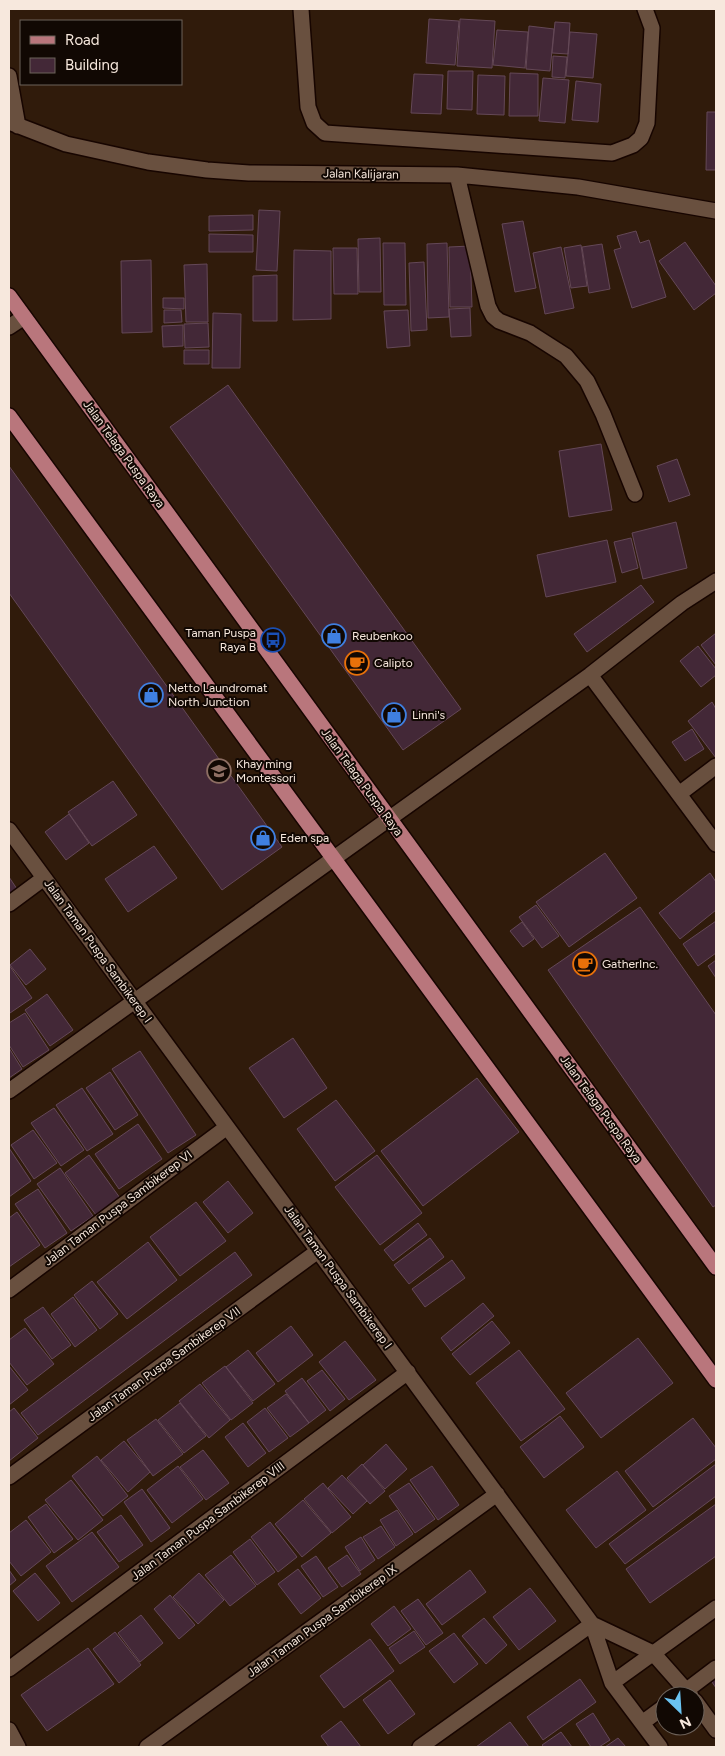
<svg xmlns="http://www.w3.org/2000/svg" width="725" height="1756" font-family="Figtree,sans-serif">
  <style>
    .building { fill: #432837; stroke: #644857 }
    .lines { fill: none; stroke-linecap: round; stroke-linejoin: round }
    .minor-casing { stroke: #170500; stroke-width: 18 }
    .major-casing { stroke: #170500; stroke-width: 18 }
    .minor { stroke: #69503f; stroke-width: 15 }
    .major { stroke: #b9767c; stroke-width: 15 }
    .labels { text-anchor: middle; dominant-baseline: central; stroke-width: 4; stroke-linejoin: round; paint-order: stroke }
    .street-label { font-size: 12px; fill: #f7e8dd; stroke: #110803 }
    .poi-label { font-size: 12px; fill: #f7e8dd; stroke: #110803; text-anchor: start }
  </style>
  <rect width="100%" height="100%" fill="#301b0b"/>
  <path class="building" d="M429 19 459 21 455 65 426 63Z
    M460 19 495 21 492 68 457 66Z
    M555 22 570 23 568 54 552 53Z
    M529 26 554 29 550 71 526 69Z
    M497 30 528 32 525 68 493 65Z
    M570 32 597 34 593 78 566 76Z
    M553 56 567 57 565 78 552 77Z
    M448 71H473L472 110 447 109Z
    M510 73 538 74V116H509Z
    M414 74 443 75 441 114 411 113Z
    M478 75 505 76 504 115 477 114Z
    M543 78 569 80 565 123 539 121Z
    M576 81 601 84 598 122 572 120Z
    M707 112H716V170H706Z
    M259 210 280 211 277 271 256 270Z
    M253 215V230L209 231V216Z
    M523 221 536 288 515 292 502 224Z
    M636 231 640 243 649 240 666 297 632 308 614 250 621 248 617 236Z
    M209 234 253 235V252H209Z
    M380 238 381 292H359L358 239Z
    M685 242 716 286V293L694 310 659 261Z
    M383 243H405L406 305H384Z
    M447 243 449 317 428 318 427 244Z
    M602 244 610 289 589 293 582 247Z
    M581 245 587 286 571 288 564 248Z
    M470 246 472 307H450L449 247Z
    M561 247 574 308 545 314 533 253Z
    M333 248H357L358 294H334Z
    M294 250 331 251V319L293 320Z
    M151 260 152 332 122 333 121 261Z
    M424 262 427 330 411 331 409 263Z
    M207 264 208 322H186L184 265Z
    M277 275V321H253V276Z
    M163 298H184V309L163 308Z
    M470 308 471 336 451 337 449 309Z
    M164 310H181L182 322 164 323Z
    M408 310 410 346 387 348 384 311Z
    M213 313 241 314 240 368H212Z
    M208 323 209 347 185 348 184 324Z
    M183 325V346L163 347 162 326Z
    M184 350H209V364H184Z
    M228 385 461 709 403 750 170 427Z
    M601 444 612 510 569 517 559 451Z
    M677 459 690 495 669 502 657 466Z
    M9 466 282 847 222 890 9 593Z
    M676 522 687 568 643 579 632 533Z
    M631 538 638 568 622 573 614 542Z
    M607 540 616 582 546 597 537 555Z
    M641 585 654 602 587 652 574 634Z
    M716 633V665L701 645Z
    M698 646 716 669V675L701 687 680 661Z
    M712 702 716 709V758L688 721Z
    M692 729 704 749 685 761 672 742Z
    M113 781 137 815 92 846 68 812Z
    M69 814 89 843 66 860 45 832Z
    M154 846 177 878 128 912 105 879Z
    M605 853 637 898 569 947 536 902Z
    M710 873 716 882V910L680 939 659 913Z
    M9 877 17 889 9 895Z
    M536 905 559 936 542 948 519 917Z
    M640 907 716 1015V1205L713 1207 548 970Z
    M716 921V953L698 966 683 944Z
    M522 922 534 939 523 947 510 931Z
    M30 949 46 969 26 985 10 965Z
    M716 960V978L708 966Z
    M9 965 32 998 10 1013 9 1011Z
    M47 994 73 1030 50 1046 25 1010Z
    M25 1013 49 1050 23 1067 9 1045V1023Z
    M293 1038 327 1088 284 1118 249 1068Z
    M9 1048 22 1069 9 1078Z
    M140 1051 196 1135 168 1153 112 1069Z
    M110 1072 138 1115 115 1130 86 1088Z
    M477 1078 519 1132 423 1206 381 1151Z
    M82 1088 113 1134 87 1151 56 1105Z
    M336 1100 375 1151 335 1181 297 1129Z
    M54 1108 84 1150 61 1166 31 1123Z
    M138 1124 162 1159 119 1189 95 1154Z
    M33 1130 57 1163 34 1179 11 1145Z
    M9 1148 31 1181 9 1197Z
    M89 1155 120 1198 96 1215 65 1173Z
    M377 1155 422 1213 380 1245 335 1187Z
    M60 1168 93 1216 71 1231 37 1184Z
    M228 1181 253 1213 228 1233 203 1202Z
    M38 1189 67 1233 45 1248 15 1204Z
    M196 1202 226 1241 180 1276 150 1237Z
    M17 1212 40 1245 9 1267V1218Z
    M418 1223 427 1235 393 1261 384 1250Z
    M430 1238 444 1257 409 1284 394 1265Z
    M148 1242 177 1280 127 1319 97 1282Z
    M235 1252 252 1275 38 1435 21 1413Z
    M452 1260 465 1278 425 1307 412 1289Z
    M92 1281 118 1314 100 1329 74 1295Z
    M73 1297 97 1330 75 1347 51 1314Z
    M483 1303 494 1316 451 1351 441 1338Z
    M43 1307 71 1345 52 1359 24 1320Z
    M492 1321 510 1343 470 1375 452 1354Z
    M291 1326 313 1355 278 1382 256 1353Z
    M25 1328 54 1364 27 1385 9 1362V1340Z
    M638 1338 673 1383 601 1438 566 1393Z
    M345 1341 376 1380 349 1400 319 1362Z
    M248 1350 275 1384 253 1401 226 1367Z
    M519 1350 565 1409 521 1441 476 1383Z
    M9 1366 28 1390 9 1405Z
    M225 1366 253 1403 231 1420 202 1383Z
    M322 1370 345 1399 330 1411 307 1381Z
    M302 1378 326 1410 309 1423 285 1391Z
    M200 1384 230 1420 209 1438 179 1401Z
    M286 1394 309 1423 290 1437 267 1408Z
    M180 1403 206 1436 184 1453 158 1420Z
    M14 1408 38 1438 9 1461V1412Z
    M265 1408 288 1438 269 1452 247 1422Z
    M560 1416 584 1447 544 1478 520 1447Z
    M693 1418 716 1448V1459L653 1507 625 1471Z
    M156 1419 183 1454 153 1476 127 1440Z
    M243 1423 266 1453 248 1467 225 1437Z
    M124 1441 150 1472 128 1492 101 1460Z
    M386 1444 407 1469 385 1489 363 1465Z
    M203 1450 229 1483 206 1500 180 1467Z
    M97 1456 128 1496 103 1516 72 1476Z
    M362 1464 385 1491 370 1504 347 1478Z
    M716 1464V1496L625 1564 609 1544Z
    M178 1466 203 1499 172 1523 147 1490Z
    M432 1466 459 1505 438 1520 410 1480Z
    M617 1471 646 1510 596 1548 566 1510Z
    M342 1475 367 1501 353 1514 328 1488Z
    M71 1480 103 1520 78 1540 45 1500Z
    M323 1483 351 1517 332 1533 304 1499Z
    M409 1483 435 1519 415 1533 389 1496Z
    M142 1489 170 1528 151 1542 124 1502Z
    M303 1500 331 1533 302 1557 275 1524Z
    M46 1504 73 1539 54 1553 28 1517Z
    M716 1504V1556L650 1603 626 1569Z
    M397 1510 413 1534 396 1546 380 1520Z
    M121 1515 143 1545 119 1562 97 1532Z
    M26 1520 51 1552 21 1576 9 1561V1533Z
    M270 1522 297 1557 278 1572 251 1537Z
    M381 1526 395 1547 378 1559 363 1537Z
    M92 1532 119 1567 72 1602 46 1566Z
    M361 1537 375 1560 360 1571 345 1547Z
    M250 1539 275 1572 257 1585 233 1552Z
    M231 1555 256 1586 230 1606 205 1575Z
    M347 1555 361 1574 342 1587 328 1568Z
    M316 1556 338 1587 323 1597 301 1566Z
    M298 1569 321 1598 301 1614 278 1584Z
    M9 1570 16 1580 9 1586Z
    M470 1570 486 1592 442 1625 426 1604Z
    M35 1573 60 1603 38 1621 13 1591Z
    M199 1573 224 1600 198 1624 173 1597Z
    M530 1588 556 1621 519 1650 493 1617Z
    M170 1595 195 1625 179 1639 154 1609Z
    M418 1599 443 1633 426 1645 401 1611Z
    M394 1606 411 1629 388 1646 371 1624Z
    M141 1615 163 1643 140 1662 118 1633Z
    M484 1618 507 1645 486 1664 462 1636Z
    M414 1631 425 1647 400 1664 389 1648Z
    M115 1632 141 1665 119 1683 93 1649Z
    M454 1633 478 1664 454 1683 429 1651Z
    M370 1639 394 1671 344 1708 320 1676Z
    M88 1648 114 1684 47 1731 21 1695Z
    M716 1675V1688L710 1679Z
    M580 1679 596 1702 543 1740 527 1717Z
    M390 1680 415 1714 388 1734 363 1700Z
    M593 1713 610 1740 599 1747H591L576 1724Z
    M341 1721 361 1747H329L321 1736Z
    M510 1722 529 1747H476Z
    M561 1732 572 1747H544L542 1745Z
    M618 1738 626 1747H605Z"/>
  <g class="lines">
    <g class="minor-casing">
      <path id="minor" d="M301 9 308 107 314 123 325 133 612 153 633 145 641 138 647 123 652 28 645 9
        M9 76 18 126
        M9 122 66 144 148 162 207 170 249 173 457 175 578 187 716 211
        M457 175 488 306 493 316 499 321 530 333 566 356 587 381 603 414 635 494
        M9 327 24 317
        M590 675 716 844
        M679 794 716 766
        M9 830 592 1624 653 1653 691 1696
        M9 904 44 878
        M9 1091 590 675 682 603 716 581
        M9 1290 227 1127
        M9 1477 318 1251
        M592 1624 612 1683 660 1747
        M9 1669 408 1372
        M612 1683 716 1608
        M679 1696 716 1668
        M695 1701 716 1730
        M642 1723 665 1706
        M9 1730 18 1747
        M147 1747 497 1494
        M420 1747 592 1624"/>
    </g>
    <g class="major-casing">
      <path id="major" d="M9 296 716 1267
        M9 416 716 1380"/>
    </g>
    <use href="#minor" class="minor"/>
    <use href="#major" class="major"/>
  </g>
  <defs>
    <g id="shop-ring" transform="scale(1.25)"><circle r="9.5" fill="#110803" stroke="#3f7fe0" stroke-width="1.5"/><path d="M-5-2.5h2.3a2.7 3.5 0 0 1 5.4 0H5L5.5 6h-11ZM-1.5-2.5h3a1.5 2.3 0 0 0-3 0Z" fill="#3f7fe0"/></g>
    <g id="bus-ring" transform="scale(1.25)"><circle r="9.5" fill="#110803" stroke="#1a4fb4" stroke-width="1.5"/><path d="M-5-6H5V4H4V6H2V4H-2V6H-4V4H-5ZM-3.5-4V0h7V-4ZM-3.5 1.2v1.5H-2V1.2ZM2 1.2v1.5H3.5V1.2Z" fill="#1a4fb4"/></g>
    <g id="cafe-ring" transform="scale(1.25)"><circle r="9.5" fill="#110803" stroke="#e8710a" stroke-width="1.5"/><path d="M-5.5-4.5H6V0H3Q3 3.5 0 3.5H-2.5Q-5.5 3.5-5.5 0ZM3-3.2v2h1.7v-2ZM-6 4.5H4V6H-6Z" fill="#e8710a"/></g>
    <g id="school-ring" transform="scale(1.25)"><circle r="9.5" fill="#110803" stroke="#8d6e63" stroke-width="1.5"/><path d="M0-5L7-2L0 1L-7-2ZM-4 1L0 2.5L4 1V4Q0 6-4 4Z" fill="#8d6e63"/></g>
  </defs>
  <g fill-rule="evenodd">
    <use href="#shop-ring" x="334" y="636"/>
    <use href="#bus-ring" x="273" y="640"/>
    <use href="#cafe-ring" x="357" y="663"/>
    <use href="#shop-ring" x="151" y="695"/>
    <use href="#shop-ring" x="394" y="715"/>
    <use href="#school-ring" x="219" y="771"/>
    <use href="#shop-ring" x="263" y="838"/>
    <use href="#cafe-ring" x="585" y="964"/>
  </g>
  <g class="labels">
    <g class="street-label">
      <text transform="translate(361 174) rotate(1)">Jalan Kalijaran</text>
      <text transform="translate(124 454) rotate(54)">Jalan Telaga Puspa Raya</text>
      <text transform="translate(362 782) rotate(54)">Jalan Telaga Puspa Raya</text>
      <text transform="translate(98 951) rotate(54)">Jalan Taman Puspa Sambikerep I</text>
      <text transform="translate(601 1109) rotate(54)">Jalan Telaga Puspa Raya</text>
      <text transform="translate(118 1208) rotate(-37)">Jalan Taman Puspa Sambikerep VI</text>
      <text transform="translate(338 1277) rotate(54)">Jalan Taman Puspa Sambikerep I</text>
      <text transform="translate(164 1364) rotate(-36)">Jalan Taman Puspa Sambikerep VII</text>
      <text transform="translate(208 1521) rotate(-37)">Jalan Taman Puspa Sambikerep VIII</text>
      <text transform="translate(322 1621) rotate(-36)">Jalan Taman Puspa Sambikerep IX</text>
    </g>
    <g class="poi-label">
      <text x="256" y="633" text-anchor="end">Taman Puspa<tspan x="256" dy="14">Raya B</tspan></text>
      <text x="352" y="636">Reubenkoo</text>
      <text x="374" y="663">Calipto</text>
      <text x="168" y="688">Netto Laundromat<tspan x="168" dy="14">North Junction</tspan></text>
      <text x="412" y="715">Linni's</text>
      <text x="236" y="764">Khay ming<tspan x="236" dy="14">Montessori</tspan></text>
      <text x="280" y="838">Eden spa</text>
      <text x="602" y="964">GatherInc.</text>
    </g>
  </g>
  <rect width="725" height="1756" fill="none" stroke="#f7e8dd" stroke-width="20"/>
  <rect x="20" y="20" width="162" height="65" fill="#110803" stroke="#6d625a"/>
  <rect x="30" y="36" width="25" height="8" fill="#b9767c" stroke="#6d625a"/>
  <text x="65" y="45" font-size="15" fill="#f7e8dd">Road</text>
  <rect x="30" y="58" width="25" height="15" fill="#432837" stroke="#6d625a"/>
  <text x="65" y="70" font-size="15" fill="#f7e8dd">Building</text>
  <g transform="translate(680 1711) rotate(155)"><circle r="24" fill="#110803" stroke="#6d625a"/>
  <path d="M0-4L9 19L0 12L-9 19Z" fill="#6ac3f1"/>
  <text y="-8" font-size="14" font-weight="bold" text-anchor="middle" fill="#f7e8dd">N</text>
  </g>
</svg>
